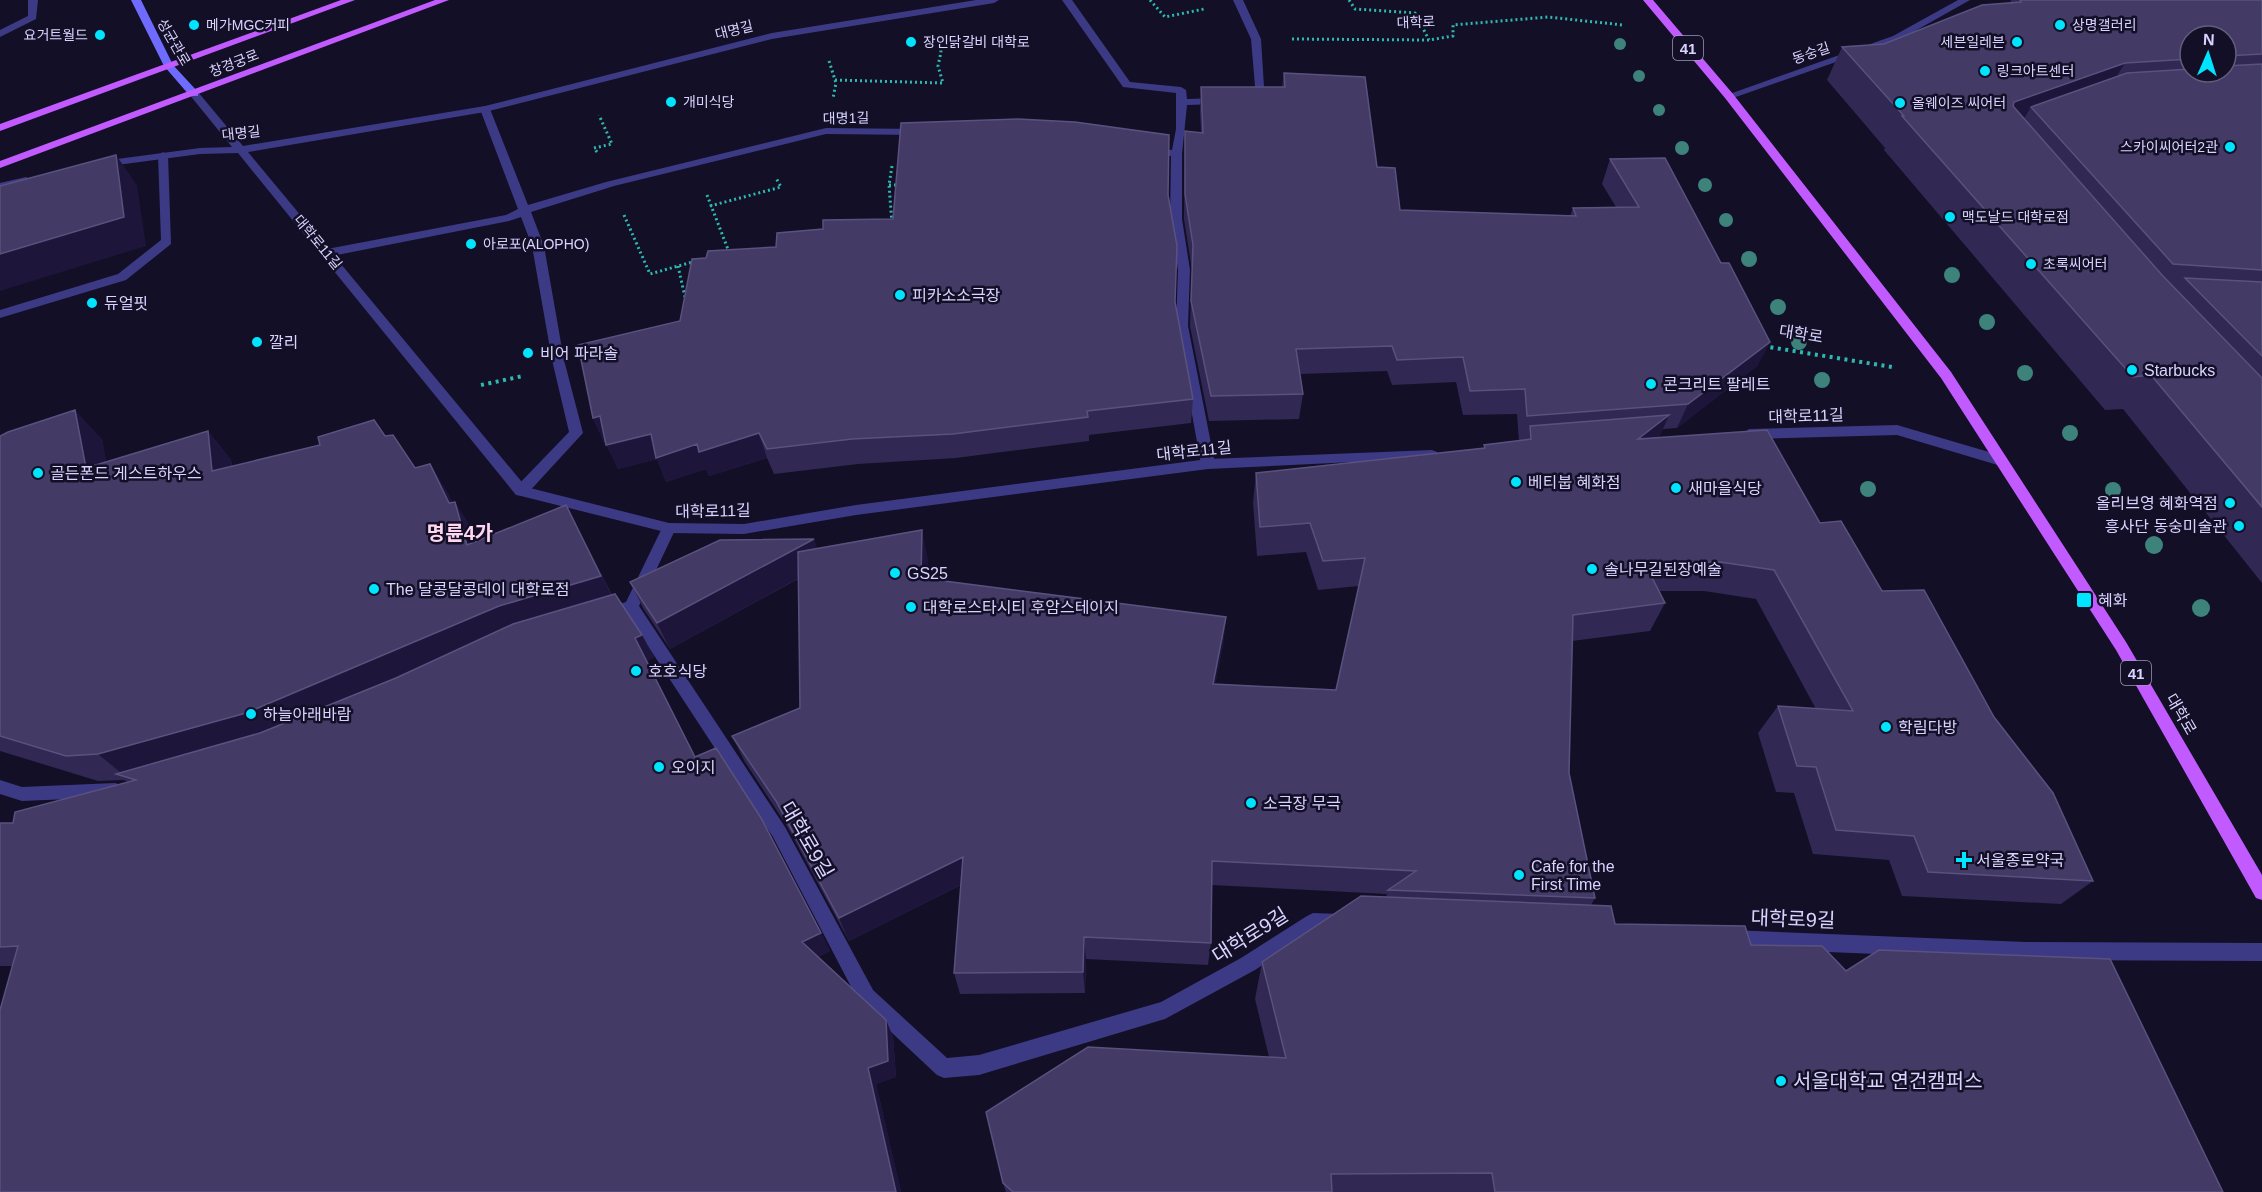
<svg xmlns="http://www.w3.org/2000/svg" width="2262" height="1192" font-family="Arial,'Noto Sans KR',sans-serif">
  <style>
    .lines { fill: none; stroke-linecap: round; stroke-linejoin: round }
    .path-far1 { stroke: #2fb8b0; stroke-width: 3; stroke-dasharray: 2 3; stroke-linecap: butt }
    .path { stroke: #2fb8b0; stroke-width: 4; stroke-dasharray: 3 4.5; stroke-linecap: butt }
    .lane { fill: #3d3a85; fill-rule: evenodd }
    .street { fill: #3d3a85; fill-rule: evenodd }
    .secondary { fill: #6f6bff; fill-rule: evenodd }
    .primary { fill: #c25bff; fill-rule: evenodd }
    .tree { fill: #3d827b }
    .wall { fill: #312854; fill-rule: evenodd }
    .shaded-wall { fill: #1d163a }
    .building { fill: #433a66; stroke: #5a527e; stroke-width: 1.5 }
    .poi-dot { fill: #00e5ff; stroke: #130f26; stroke-width: 2 }
    .labels { text-anchor: middle; dominant-baseline: central; stroke-width: 5; stroke-linejoin: round; paint-order: stroke }
    .far-street-label { font-size: 14px; fill: #d9d4ff; stroke: #130f26 }
    .far-poi-label { font-size: 14px; fill: #d9d4ff; stroke: #130f26; text-anchor: start }
    .shield { fill: #130f26; stroke: #9e99be; stroke-width: 1.5 }
    .shield-label { font-size: 15px; font-weight: bold; fill: #d9d4ff }
    .poi-label { font-size: 16px; fill: #d9d4ff; stroke: #130f26; text-anchor: start }
    .street-label { font-size: 16px; fill: #d9d4ff; stroke: #130f26 }
    .quarter-label { font-size: 20px; font-weight: bold; fill: #ffd6f0; stroke: #130f26 }
    .near-street-label { font-size: 20px; fill: #d9d4ff; stroke: #130f26 }
    .near-poi-label { font-size: 20px; fill: #d9d4ff; stroke: #130f26; text-anchor: start }
  </style>
  <rect width="100%" height="100%" fill="#130f26"/>
  <g class="lines">
    <path class="path-far1" d="M1150 0 1165 17 1204 9
      M1349 0 1355 9 1415 13 1429 40
      M1292 39 1429 40 1453 36V25L1548 17 1623 25
      M829 61 836 83 833 98
      M835 80 943 83 938 66 941 52 939 41
      M597 152 594 148 612 144 599 115
      M892 166 889 185 892 224
      M889 185H901
      M707 195 729 252
      M710 206 781 187 776 178
      M624 215 650 274 696 261
      M678 266 685 297"/>
    <path class="path" d="M1763 346 1892 367
      M481 385 523 376"/>
    <path class="lane" d="M28 0H38L36 19 0 37V30L28 16Z
      M1062 0H1072L1130 82 1181 87 1186 90 1187 99 1219 98 1224 101 1219 104 1187 105 1182 154V219L1190 270 1188 326 1215 464 1213 468H1203L1201 464 1176 326 1178 270 1170 219 1171 156 1150 153 1145 150 1150 147 1172 150 1176 129V93L1123 87Z
      M1233 0H1243L1261 39 1265 103 1255 104 1250 101 1256 98 1251 39Z
      M1958 0H1970L1899 40 1733 98 1724 96 1893 36Z
      M485 106 490 109 528 205 606 182 826 128 920 129 925 132 920 135 826 134 614 186 531 212 544 246 564 360 583 433 526 495 521 496 514 491 516 487 569 432 552 360 532 246 521 217 509 221 327 257 321 253 327 249 506 215 518 209 480 109Z
      M163 152 168 155 171 244 126 280 0 318V310L118 274 161 240 158 155Z
      M669 523 676 528 639 606 785 827 873 990 947 1058 979 1055 1161 1002 1241 958 1307 916 1313 913 1340 914 1346 917 1349 923 1346 929 1340 932 1315 931 1255 970 1165 1019 979 1075 944 1078 937 1075 859 1002 773 837 627 614 617 613 614 609 617 605 626 602 662 528Z
      M0 780 22 787 115 783 121 785 123 790 121 795 115 797 22 801 0 794Z
      M1730 930 2026 942 2262 943V961L2026 960 1730 948 1724 945 1721 939 1724 933Z"/>
    <path class="street" d="M976 0H999L994 3 772 39 485 112 248 152 526 487 669 523 744 524 856 505 1208 459 1432 450 1437 452 1439 455 1437 458 1208 469 856 515 744 534 669 533 521 496 516 495 238 153 200 154 102 167 97 164 102 161 200 148 232 147 189 94 194 91 198 92 243 146 485 106 772 33Z
      M26 177 32 180 30 182 0 189V183Z
      M1897 425 2006 457 2008 461 2001 466 1897 435 1749 439 1742 434 1749 429Z"/>
    <path class="secondary" d="M131 0H141L173 65 198 92V96H190L164 66Z"/>
    <path class="primary" d="M341 0H355L0 131V124Z
      M435 0H449L0 168V161Z
      M1643 0H1653L1733 94 1951 372 2126 642 2262 875V900L2256 898 2116 650 1941 378 1725 98Z"/>
  </g>
  <g class="tree">
    <circle cx="1620" cy="44" r="6"/>
    <circle cx="1639" cy="76" r="6"/>
    <circle cx="1659" cy="110" r="6"/>
    <circle cx="1682" cy="148" r="7"/>
    <circle cx="1705" cy="185" r="7"/>
    <circle cx="1726" cy="220" r="7"/>
    <circle cx="1749" cy="259" r="8"/>
    <circle cx="1952" cy="275" r="8"/>
    <circle cx="1778" cy="307" r="8"/>
    <circle cx="1987" cy="322" r="8"/>
    <circle cx="1799" cy="342" r="8"/>
    <circle cx="2025" cy="373" r="8"/>
    <circle cx="1822" cy="380" r="8"/>
    <circle cx="2070" cy="433" r="8"/>
    <circle cx="1868" cy="489" r="8"/>
    <circle cx="2113" cy="490" r="8"/>
    <circle cx="2154" cy="545" r="9"/>
    <circle cx="2201" cy="608" r="9"/>
  </g>
  <path class="wall" d="M2011 0H2262V583L2123 409 2105 410 1884 150 1885 148 1827 80 1842 47 1884 44 2010 3ZM2190 36H2226V72H2190Z
    M1284 73 1377 167 1400 210 1570 216 1573 208 1616 207 1602 184 1610 159 1721 263 1770 342 1757 366 1677 428 1663 429 1659 437 1820 523 1882 591 1994 717 2093 881 2061 904 1902 896 1889 860 1813 854 1794 793 1776 792 1758 733 1778 706 1816 709 1756 599 1704 591H1659L1665 603 1650 631 1572 641 1569 773 1595 898 1591 905 1615 924 1751 945 1846 971 2223 1192H1006L1003 1183 1269 1057 1255 999 1262 962 1386 897 1387 894 1211 885V943L1208 965 1086 959 1085 993 960 994 954 973 961 885 849 941 787 826 745 762 732 736 800 708 798 579 670 649 643 608 630 582 814 539 817 549 928 559 927 579 1226 617 1223 645 1215 684 1336 690 1359 586 1318 590 1306 552 1257 556 1253 503 1256 473 1484 448V445L1519 441 1517 414 1463 415 1456 382 1392 385 1387 371 1300 374 1303 394 1299 419 1209 421 1190 326 1192 270 1184 219 1185 131 1201 133 1200 111 1201 87H1282Z
    M1168 195 1175 302 1193 399 1191 423 1089 435V441L956 458 858 464 774 474 767 458 709 476 706 469 666 482 657 459 618 469 606 441 604 442 593 418 680 321 706 258 776 247 823 229 893 219Z
    M208 431 231 460 232 466 385 436 415 468 448 493 452 502 473 530 476 542 566 505 612 595 642 635 654 657 647 661 695 757 821 933 830 951 818 957 886 1020 893 1037 896 1077 876 1084 901 1192H0L13 966H0V823H13L127 782 124 780 98 781 0 751V436L102 439 106 462Z"/>
  <path class="shaded-wall" d="M2125 63 2104 96 2031 107 2019 127 1994 136 2014 102Z
    M116 155 137 185 146 246 0 291V254Z
    M1770 342 1757 366 1677 428 1688 404Z
    M75 410 102 439 113 497 86 468Z
    M1669 415 1656 445 1638 439Z
    M600 416 611 440 604 442 593 418Z
    M208 431 231 460 236 500 212 471Z
    M759 433 767 458 709 476 706 469 666 482 657 459 618 469 606 445 651 434 697 444Z
    M430 464 448 493 458 514 455 502 473 530 485 574 467 545 449 503Z
    M566 505 616 604 272 739 126 777 98 754Z
    M922 530 928 559 927 607 921 578Z
    M814 539 822 565 670 649 657 623Z
    M1226 617 1223 645 1210 711 1213 684Z
    M642 635 654 657 647 661 635 638Z
    M963 857 968 881 849 941 839 918Z
    M821 933 830 951 811 960 802 942Z
    M1084 937 1086 959 1085 993 1083 972Z
    M886 1020 893 1037 896 1077 876 1084 901 1192H896L868 1068Z"/>
  <path class="building" d="M2020 0H2262V54L2226 56V36H2190V59L2125 63 2014 102 2013 106 2162 275 2262 378V507L2151 375 2133 377 1902 116H1904L1842 47 1884 44 1982 5 2021 2Z
    M2262 64V270L2173 264 2031 107 2127 73 2190 69V72H2226V66Z
    M1284 73 1365 77 1377 167 1395 168 1400 210 1576 216 1573 208 1639 207 1610 159 1665 158 1721 263H1729L1770 342 1688 404 1527 416 1525 389 1470 391 1463 357 1397 360 1392 346 1296 349 1303 394 1211 396 1191 301 1193 245 1185 194V131L1203 133 1201 87H1285Z
    M1018 119 1075 122 1169 135 1168 195 1177 246 1175 302 1193 399 1087 411 1088 417 953 434 852 439 767 449 759 433 699 452 697 444 656 458 651 434 606 445 600 416 593 418 578 345 680 321 692 259 706 258 708 251 776 247 777 233 823 229V220L893 219 901 123Z
    M116 155 124 217 0 254V186Z
    M2185 278 2262 282V356Z
    M75 410 86 468 208 431 212 471 320 445 318 437 374 420 385 436 393 435 415 468 430 464 449 503 455 502 467 545 566 505 601 576 499 606 246 713 98 754 66 756 0 736V436L8 432Z
    M1669 415 1638 439 1767 430 1820 523 1841 521 1882 591 1924 590 1994 717 2053 793 2093 881 1928 872 1914 836 1836 830 1816 767 1797 766 1778 706 1853 711 1774 570 1720 562H1644L1665 603 1573 615 1569 773 1595 898 1388 890 1416 871 1212 861 1211 943 1084 937 1083 972 954 973 963 857 839 918 776 801 732 736 800 708 798 552 922 530 921 578 1226 617 1213 684 1336 690 1365 558 1323 561 1310 523 1260 527 1256 473 1485 448 1484 445 1531 439 1530 426Z
    M814 539 657 623 630 582 720 540Z
    M615 594 642 635 635 638 695 757 716 748 761 818 821 933 802 942 886 1020 888 1061 868 1068 896 1192H0V1010L18 946 0 947V823H13L15 812 136 780 116 774 260 733 396 678 513 624Z
    M1361 896 1611 906 1615 924 1745 926 1751 945 1822 946 1846 971 1879 950 2110 959 2223 1192H1495L1492 1173 1331 1174 1332 1192H1013L1003 1183 986 1112 1088 1047 1286 1058 1262 962Z"/>
  <g class="poi-dot">
    <circle cx="194" cy="25" r="6"/>
    <circle cx="2060" cy="25" r="6"/>
    <circle cx="100" cy="35" r="6"/>
    <circle cx="911" cy="42" r="6"/>
    <circle cx="2017" cy="42" r="6"/>
    <circle cx="1985" cy="71" r="6"/>
    <circle cx="671" cy="102" r="6"/>
    <circle cx="1900" cy="103" r="6"/>
    <circle cx="2230" cy="147" r="6"/>
    <circle cx="1950" cy="217" r="6"/>
    <circle cx="471" cy="244" r="6"/>
    <circle cx="2031" cy="264" r="6"/>
    <circle cx="900" cy="295" r="6"/>
    <circle cx="92" cy="303" r="6"/>
    <circle cx="257" cy="342" r="6"/>
    <circle cx="528" cy="353" r="6"/>
    <circle cx="2132" cy="370" r="6"/>
    <circle cx="1651" cy="384" r="6"/>
    <circle cx="38" cy="473" r="6"/>
    <circle cx="1516" cy="482" r="6"/>
    <circle cx="1676" cy="488" r="6"/>
    <circle cx="2230" cy="503" r="6"/>
    <circle cx="2239" cy="526" r="6"/>
    <circle cx="1592" cy="569" r="6"/>
    <circle cx="895" cy="573" r="6"/>
    <circle cx="374" cy="589" r="6"/>
    <rect x="2076" y="592" width="16" height="16" rx="3"/>
    <circle cx="911" cy="607" r="6"/>
    <circle cx="636" cy="671" r="6"/>
    <circle cx="251" cy="714" r="6"/>
    <circle cx="1886" cy="727" r="6"/>
    <circle cx="659" cy="767" r="6"/>
    <circle cx="1251" cy="803" r="6"/>
    <path d="M1961 851h6v6h6v6h-6v6h-6v-6h-6v-6h6z"/>
    <circle cx="1519" cy="875" r="6"/>
    <circle cx="1781" cy="1081" r="6"/>
  </g>
  <g class="labels">
    <g class="far-street-label">
      <text transform="translate(1416 22) rotate(-2)">대학로</text>
      <text transform="translate(734 30) rotate(-14)">대명길</text>
      <text transform="translate(174 42) rotate(60)">성균관로</text>
      <text transform="translate(1811 53) rotate(-19)">동숭길</text>
      <text transform="translate(234 63) rotate(-21)">창경궁로</text>
      <text transform="translate(846 118) rotate(-1)">대명1길</text>
      <text transform="translate(241 133) rotate(-6)">대명길</text>
      <text transform="translate(318 242) rotate(50)">대학로11길</text>
    </g>
    <g class="far-poi-label">
      <text x="206" y="25">메가MGC커피</text>
      <text x="2072" y="25">상명갤러리</text>
      <text x="88" y="35" text-anchor="end">요거트월드</text>
      <text x="923" y="42">장인닭갈비 대학로</text>
      <text x="2005" y="42" text-anchor="end">세븐일레븐</text>
      <text x="1997" y="71">링크아트센터</text>
      <text x="683" y="102">개미식당</text>
      <text x="1912" y="103">올웨이즈 씨어터</text>
      <text x="2218" y="147" text-anchor="end">스카이씨어터2관</text>
      <text x="1962" y="217">맥도날드 대학로점</text>
      <text x="483" y="244">아로포(ALOPHO)</text>
      <text x="2043" y="264">초록씨어터</text>
    </g>
    <g class="shield">
      <rect x="1673" y="36" width="30" height="24" rx="4.5"/>
      <rect x="2121" y="661" width="30" height="24" rx="4.5"/>
    </g>
    <g class="shield-label">
      <text x="1688" y="48">41</text>
      <text x="2136" y="673">41</text>
    </g>
    <g class="poi-label">
      <text x="912" y="295">피카소소극장</text>
      <text x="104" y="303">듀얼핏</text>
      <text x="269" y="342">깔리</text>
      <text x="540" y="353">비어 파라솔</text>
      <text x="2144" y="370">Starbucks</text>
      <text x="1663" y="384">콘크리트 팔레트</text>
      <text x="50" y="473">골든폰드 게스트하우스</text>
      <text x="1528" y="482">베티붑 혜화점</text>
      <text x="1688" y="488">새마을식당</text>
      <text x="2218" y="503" text-anchor="end">올리브영 혜화역점</text>
      <text x="2227" y="526" text-anchor="end">흥사단 동숭미술관</text>
      <text x="1604" y="569">솔나무길된장예술</text>
      <text x="907" y="573">GS25</text>
      <text x="386" y="589">The 달콩달콩데이 대학로점</text>
      <text x="2098" y="600">혜화</text>
      <text x="923" y="607">대학로스타시티 후암스테이지</text>
      <text x="648" y="671">호호식당</text>
      <text x="263" y="714">하늘아래바람</text>
      <text x="1898" y="727">학림다방</text>
      <text x="671" y="767">오이지</text>
      <text x="1263" y="803">소극장 무극</text>
      <text x="1976" y="860">서울종로약국</text>
      <text x="1531" y="866">Cafe for the<tspan x="1531" dy="18">First Time</tspan></text>
    </g>
    <g class="street-label">
      <text transform="translate(1801 334) rotate(9)">대학로</text>
      <text transform="translate(1806 416) rotate(-2)">대학로11길</text>
      <text transform="translate(1194 451) rotate(-6)">대학로11길</text>
      <text transform="translate(713 511) rotate(-1)">대학로11길</text>
      <text transform="translate(2181 714) rotate(60)">대학로</text>
    </g>
    <g class="quarter-label">
      <text x="460" y="533">명륜4가</text>
    </g>
    <g class="near-street-label">
      <text transform="translate(807 840) rotate(60)">대학로9길</text>
      <text transform="translate(1793 919) rotate(2)">대학로9길</text>
      <text transform="translate(1250 935) rotate(-32)">대학로9길</text>
    </g>
    <g class="near-poi-label">
      <text x="1793" y="1081">서울대학교 연건캠퍼스</text>
    </g>
  </g>
  <g transform="translate(2208 54) rotate(3)"><circle r="28" fill="#130f26" stroke="#625e7d" stroke-width="1.5"/>
  <path d="M0-4.5L10 22L0 15L-10 22Z" fill="#00e5ff"/>
  <text y="-9" font-size="16" font-weight="bold" text-anchor="middle" fill="#d9d4ff">N</text>
  </g>
</svg>
